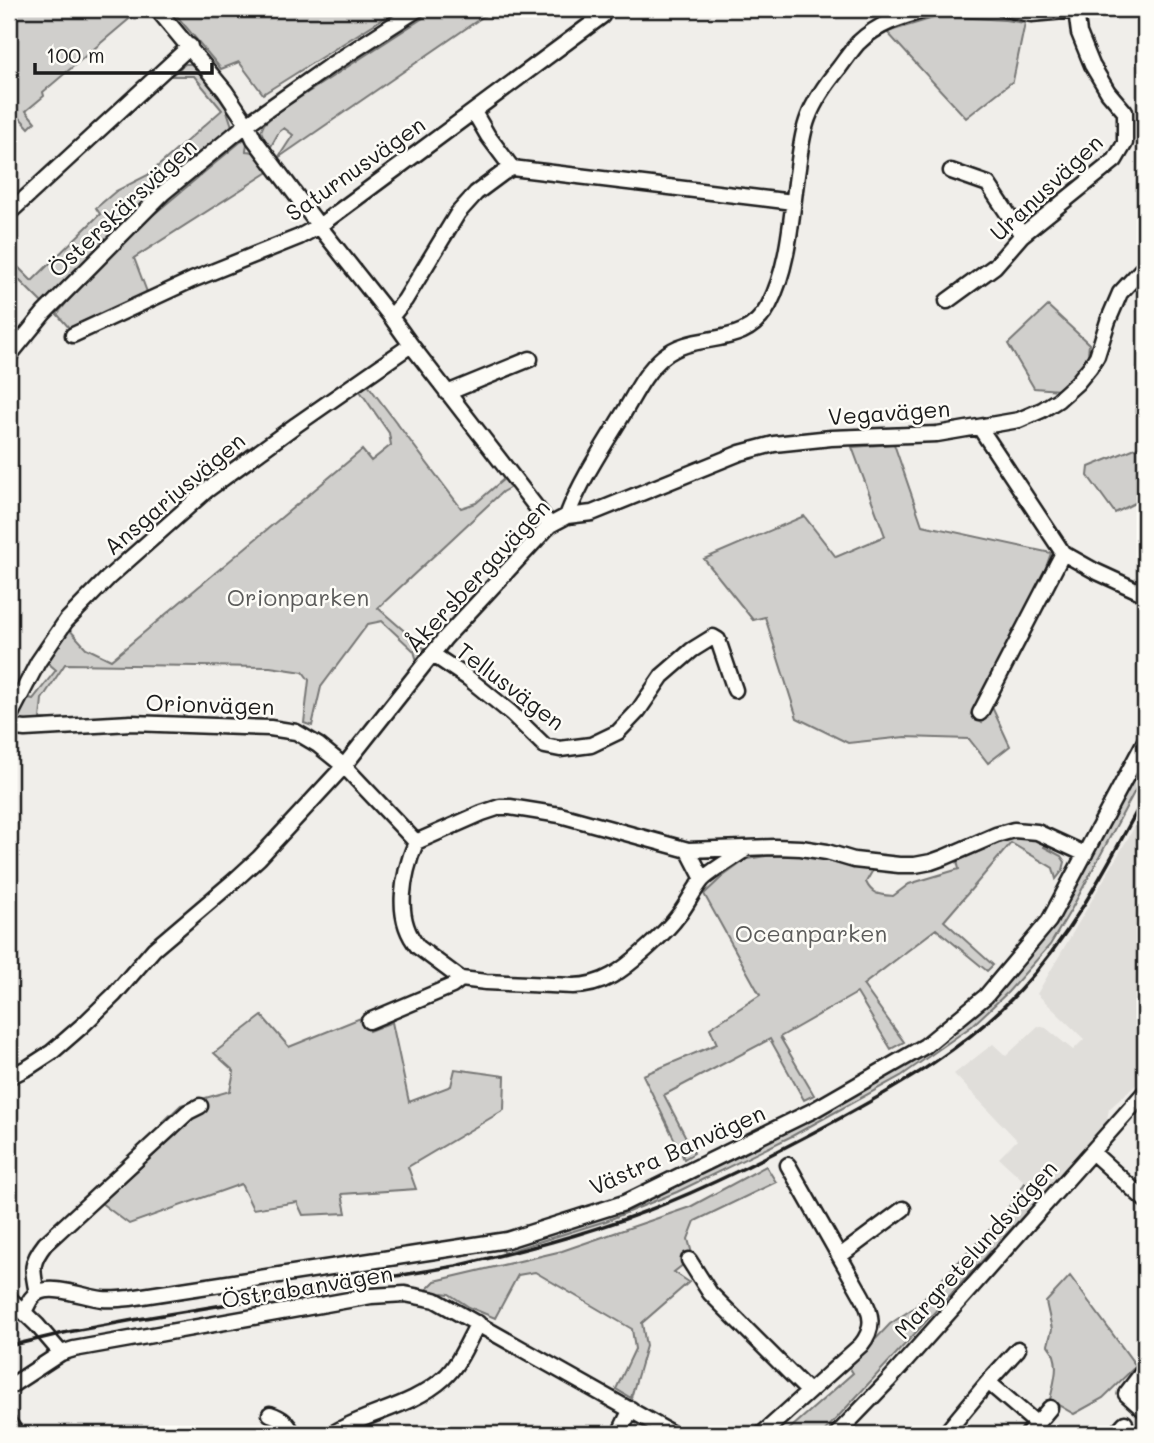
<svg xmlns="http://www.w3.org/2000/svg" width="1154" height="1443" font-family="Mali,sans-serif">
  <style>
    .built { fill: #e0deda }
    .green { fill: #d0cfcc; stroke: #767674; stroke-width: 2 }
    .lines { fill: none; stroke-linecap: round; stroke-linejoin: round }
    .minor-casing { stroke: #1c1c1c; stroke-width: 19 }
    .minor { stroke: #fdfcf7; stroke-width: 14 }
    .rail { stroke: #1c1c1c; stroke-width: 3.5 }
    .labels { text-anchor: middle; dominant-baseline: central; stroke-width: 5; stroke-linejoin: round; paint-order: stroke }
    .street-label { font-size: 23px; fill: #1c1c1c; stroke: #fdfcf7 }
    .park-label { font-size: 23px; fill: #5b5b5a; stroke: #fdfcf7 }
  </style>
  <rect width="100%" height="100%" fill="#f0eeea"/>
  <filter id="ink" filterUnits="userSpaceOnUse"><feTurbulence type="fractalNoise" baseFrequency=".0143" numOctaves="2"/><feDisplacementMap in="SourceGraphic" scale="14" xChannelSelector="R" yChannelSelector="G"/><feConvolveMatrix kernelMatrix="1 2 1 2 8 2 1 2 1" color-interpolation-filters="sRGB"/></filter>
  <g filter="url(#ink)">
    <path class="built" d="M1145 809V1077L1109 1109 1106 1124 1041 1197 999 1158 1017 1140 954 1074 993 1044 1006 1056 1038 1026 1046 1028 1073 1050 1084 1039 1037 994Z"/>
    <path class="green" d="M14 9H141L43 92 44 96 26 111 35 122 29 128 20 118 9 128V29Z
      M171 9H398L263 94 239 62 221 69Z
      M437 9H494L278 158 293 135 284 128 279 132 269 150 261 131 264 124 276 113Z
      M940 16 1005 20 1025 23 1013 81 966 118 887 32Z
      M185 64H191L197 67 226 108 232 126 225 132 227 135 181 163 152 185 144 205 43 304 9 270V258L32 281 100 214 96 208 116 191 148 175 222 110 194 76H171Z
      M244 139H249L251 140 247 143 246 151 256 152 270 171 134 258 147 292 157 288V291L70 329 57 314 87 278 141 225Z
      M1048 306 1089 344 1087 364 1060 390 1034 388 1008 344Z
      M368 385 461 508 476 503 505 478 511 487 502 492 378 608 425 649 417 661 414 651 382 621 368 624 321 687 312 726 304 723 309 680 303 672 270 667 65 664 42 699 40 719 53 720 52 724 22 725 17 719 21 705 26 697 33 699 56 670 48 663 68 628 86 648 111 660 362 450 371 461 391 445 389 433 360 391Z
      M894 444 922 525 1051 553 1042 579 971 714 982 723 992 707 1010 746 988 763 969 739 905 737 848 743 797 718 765 617 753 620 704 559 804 516 836 557 885 536 852 447Z
      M1145 444V498L1115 513 1088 476 1089 467Z
      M1145 755V772L1072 908 1050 945 1008 992 972 1026 901 1076 792 1136 677 1192 606 1221 503 1253 502 1249 562 1229 913 1056 975 1014 1010 976 1051 926 1080 879Z
      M1031 837 1045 844 1044 847 1061 856 1065 862 1063 870 1056 879 1053 868 1011 843 944 921 993 965 987 971 936 929 863 985 904 1042 891 1049 857 993 780 1037 814 1095 804 1100 770 1039 664 1095 694 1153 684 1159 643 1075 717 1044 710 1028 760 995 704 894 722 877 747 859 766 856 806 855 866 867 873 870 866 882C872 895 880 895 893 896L909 884 959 869 957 861 1009 839Z
      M262 1016 289 1047 363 1017 369 1031 392 1022 409 1102 451 1086 455 1069 505 1076 504 1110 408 1167 416 1189 342 1194 346 1213 303 1215 297 1202 253 1209 241 1184 129 1224 101 1203 177 1134 163 1122 181 1105 230 1091 234 1071 214 1053Z
      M766 1166 776 1182 695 1221 688 1239 693 1257 674 1272 689 1282 642 1323 646 1346 631 1398 616 1389 635 1349 632 1329 535 1272 518 1275 495 1318 469 1307 449 1294 425 1291 435 1281 562 1251 690 1207Z
      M1025 1183 1041 1197 822 1434H784L853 1373 849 1367 890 1324 915 1307 1001 1218Z
      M1070 1276 1136 1366 1103 1398 1074 1414 1050 1400C1054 1381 1062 1362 1048 1345L1052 1329 1046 1302Z"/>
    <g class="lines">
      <g class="minor-casing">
        <path id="minor" d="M157 9 225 91 247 124 254 139 319 226 391 317 411 345 550 525
          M1004 9 1031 14 1076 10 1078 9
          M474 112 488 136 512 168 793 202
          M951 171 988 184 1022 235
          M9 213 190 46
          M947 301 995 266 1022 235 1115 160 1125 143V112L1108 92 1092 65 1079 33 1076 10
          M391 317 405 300 458 213 476 193 503 173 512 168
          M73 335 192 280 299 237 319 226 602 16 597 9
          M9 356 44 313 163 193 247 124 328 67 418 9
          M447 393 530 359
          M980 428 1063 553 1095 571 1145 594
          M567 516 592 513 740 453 774 444 831 438 937 434 1019 420 1042 410 1058 400 1077 383 1090 367 1097 356 1108 321 1120 293 1145 266
          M432 654 468 678 511 713 545 746 560 749 591 745 618 732 638 711 662 676 692 650 713 637 718 640 735 690
          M980 713 1063 553
          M9 718 38 662 66 621 108 578 207 490 296 425 411 345
          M9 727 25 729 131 723 270 728 296 732 318 745 344 766 416 842
          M416 842 482 813 500 807H510L560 815 688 850 775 847 801 848 827 852 854 860 899 865H915L931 862 945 857 996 835 1014 830 1037 832 1085 854
          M688 850 703 879
          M461 979 486 982 573 986C603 986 623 970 644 951 656 940 668 930 678 916 687 905 693 891 702 880 712 870 734 858 746 849
          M369 1021 452 986 461 979 418 947C393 918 403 874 416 842
          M9 1077 29 1067 52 1052 83 1025 114 995 154 949 235 880 259 858 344 766 445 638 550 525 567 516C581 480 603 447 623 414 635 394 645 372 663 357 696 329 744 352 769 305 789 266 791 218 797 175 800 156 801 136 808 118 815 99 826 84 839 68 845 60 851 51 858 43 878 23 904 16 929 9
          M1092 1152 1145 1200
          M840 1256 903 1209
          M689 1260 710 1293 808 1391
          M37 1293C32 1270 30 1263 45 1244L188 1112 200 1106
          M9 1298 37 1325 61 1353
          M24 1312C28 1305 30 1297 37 1293 54 1284 84 1297 102 1299 111 1300 121 1299 130 1298L507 1240 624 1203 812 1111 925 1046 986 996 1049 921 1145 741
          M1018 1349 988 1382 1037 1424
          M1145 1369 1126 1394 1145 1411
          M9 1387 61 1353 74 1349 371 1296 405 1294 435 1300 673 1434
          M270 1414C282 1418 288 1423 293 1434
          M9 1423 17 1434
          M332 1434C367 1412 412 1407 444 1378 459 1365 468 1341 478 1323
          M619 1434 631 1409
          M762 1434 861 1345C875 1328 872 1314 862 1296L788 1165
          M837 1434 888 1381 1145 1092
          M955 1434 949 1429 988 1382
          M1028 1434 1050 1408
          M1115 1434 1125 1423"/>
      </g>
      <use href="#minor" class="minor"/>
      <path class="rail" d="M9 1346 68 1332 139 1319 456 1266C520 1251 583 1235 644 1212 710 1187 773 1154 835 1121 901 1085 968 1047 1020 990 1073 933 1108 864 1145 796"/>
    </g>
  </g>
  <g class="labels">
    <g class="street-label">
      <text transform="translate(355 168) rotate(-35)">Saturnusvägen</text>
      <text transform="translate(1046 187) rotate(-43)">Uranusvägen</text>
      <text transform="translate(122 207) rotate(-43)">Österskärsvägen</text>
      <text transform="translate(889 412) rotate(-4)">Vegavägen</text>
      <text transform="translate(174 493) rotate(-40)">Ansgariusvägen</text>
      <text transform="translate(477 575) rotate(-47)">Åkersbergavägen</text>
      <text transform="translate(511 686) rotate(37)">Tellusvägen</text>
      <text transform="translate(210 704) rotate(2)">Orionvägen</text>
      <text transform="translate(677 1149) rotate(-24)">Västra Banvägen</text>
      <text transform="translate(975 1249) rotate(-48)">Margretelundsvägen</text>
      <text transform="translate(307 1286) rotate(-9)">Östrabanvägen</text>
    </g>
    <g class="park-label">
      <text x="298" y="597">Orionparken</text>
      <text x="811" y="933">Oceanparken</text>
    </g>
  </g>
  <rect width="1154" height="1443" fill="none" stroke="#fdfcf7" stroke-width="35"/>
  <rect x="18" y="18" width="1119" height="1408" fill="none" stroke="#1c1c1c" stroke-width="2.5" filter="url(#ink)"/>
  <path d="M35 63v10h177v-10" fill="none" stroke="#1c1c1c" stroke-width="3.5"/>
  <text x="46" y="63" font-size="21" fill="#1c1c1c" stroke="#fdfcf7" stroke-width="5" paint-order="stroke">100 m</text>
</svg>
